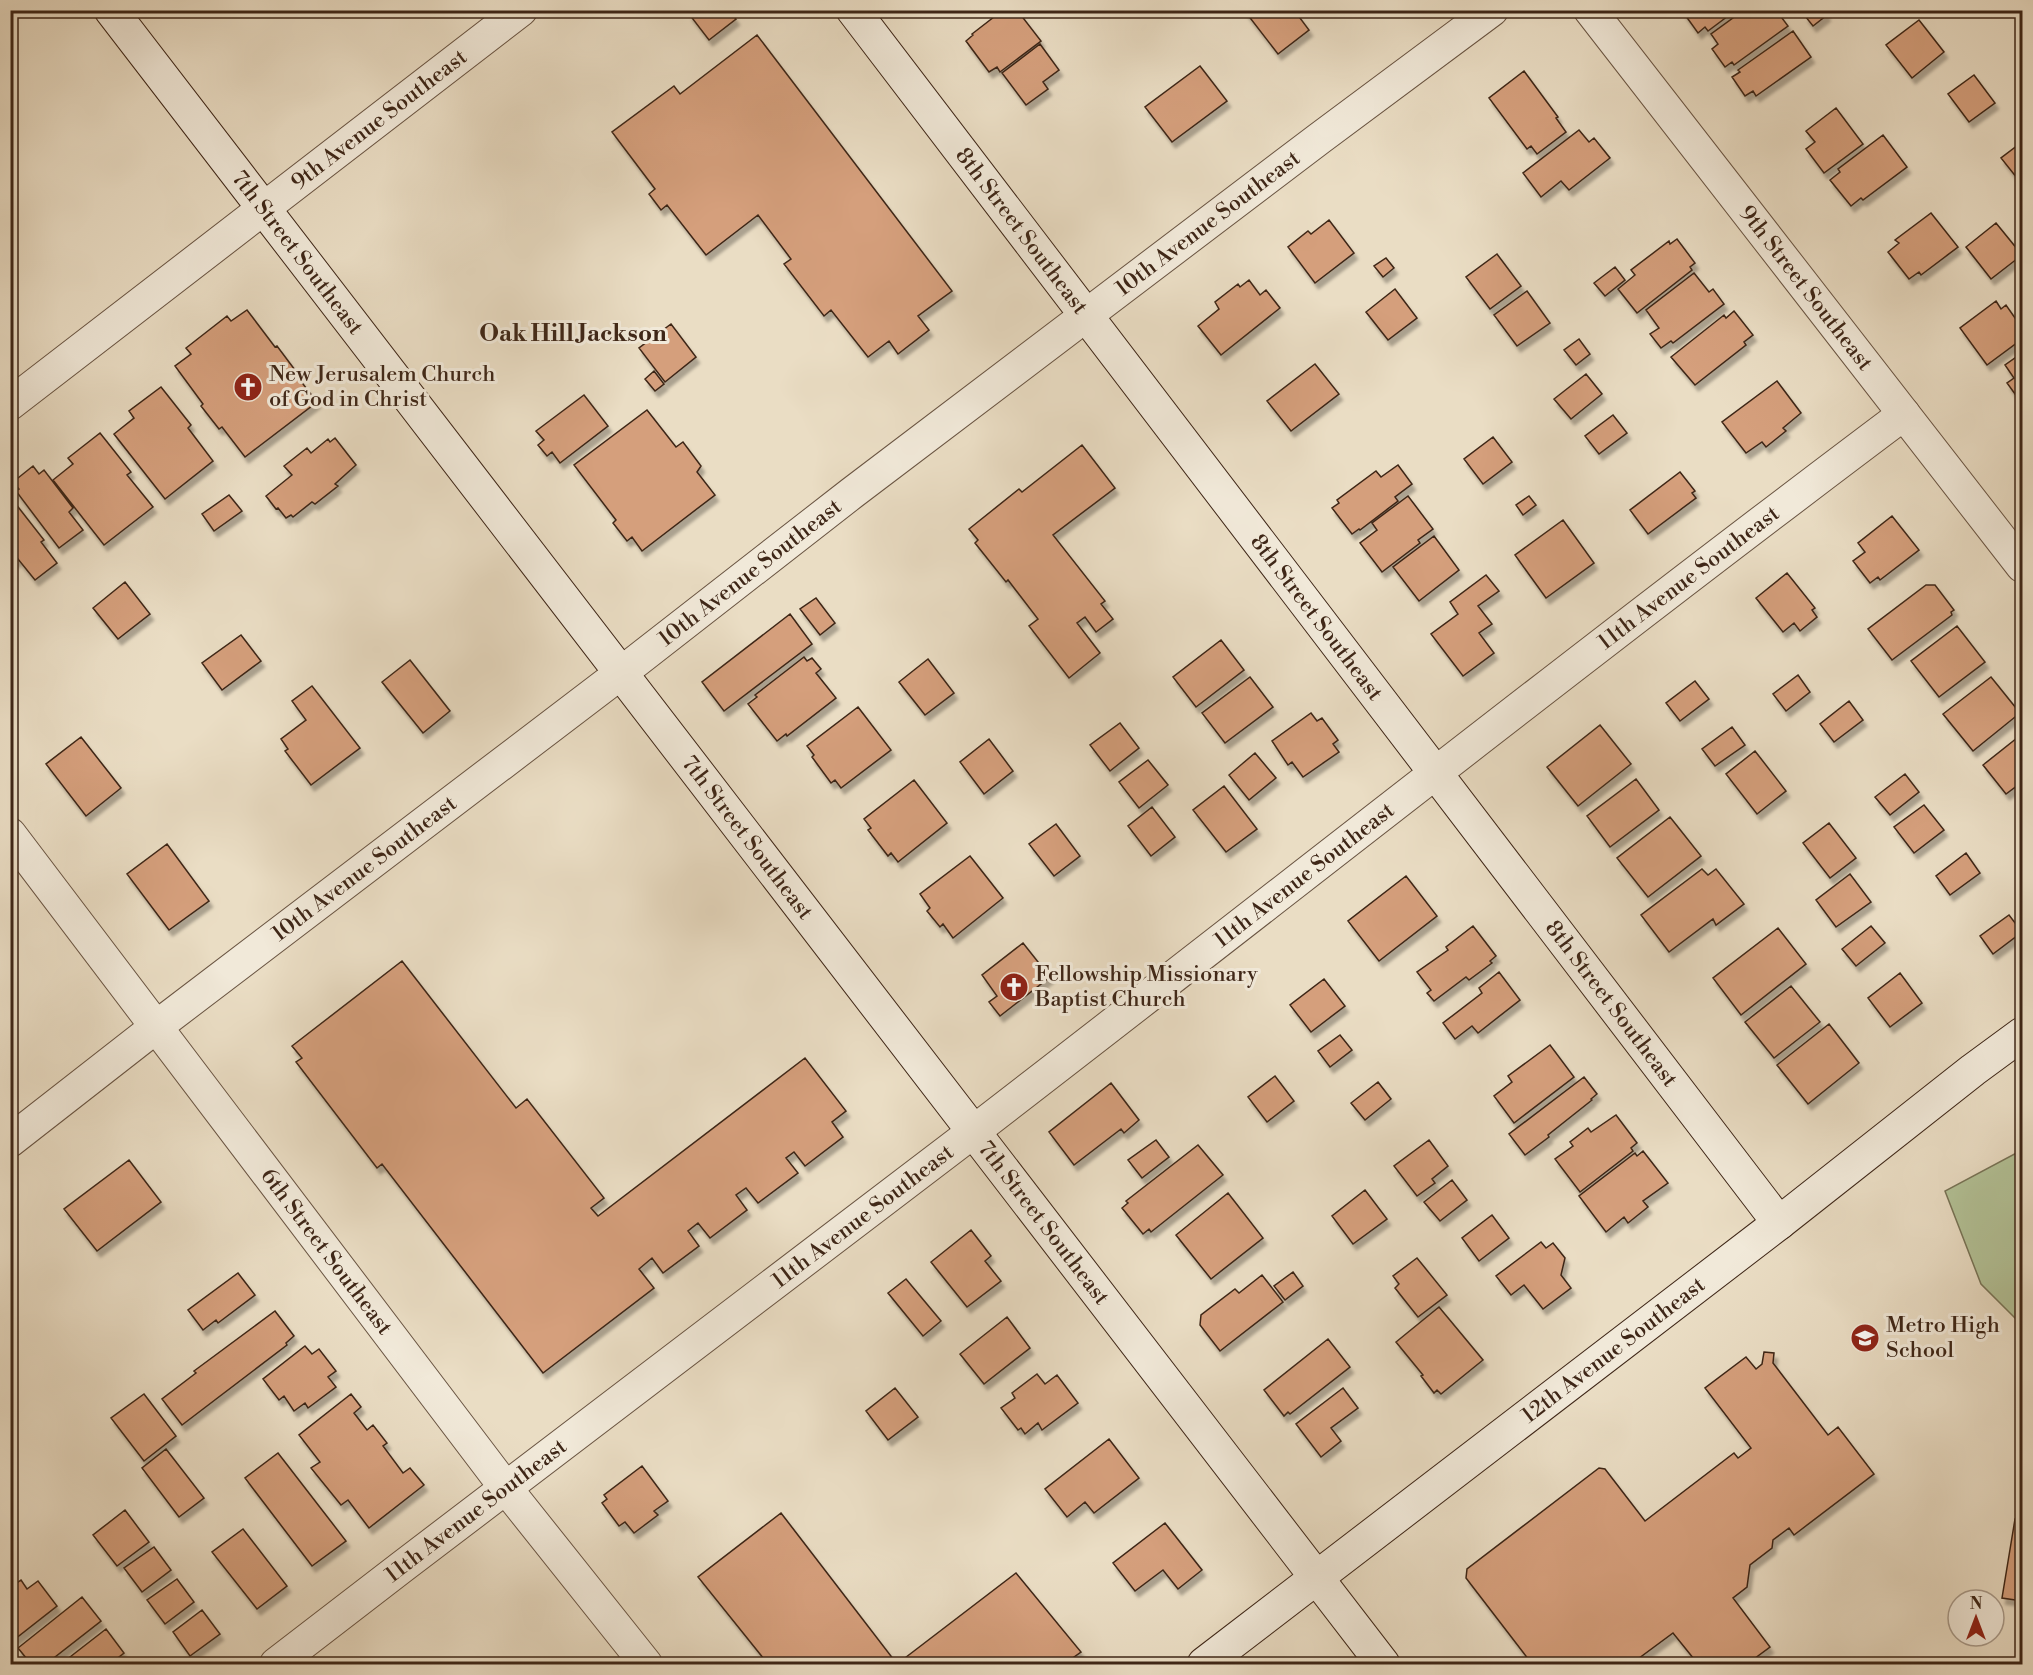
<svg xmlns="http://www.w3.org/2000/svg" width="2033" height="1675" font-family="'Libre Bodoni',serif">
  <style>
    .green { fill: #b3c297; stroke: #787457; stroke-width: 1.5 }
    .building { fill: #d59f7c; stroke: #3e2617; stroke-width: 1.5; filter: url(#shadow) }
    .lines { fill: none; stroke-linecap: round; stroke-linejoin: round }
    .street-casing { stroke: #695442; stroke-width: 34 }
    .secondary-casing { stroke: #3e2617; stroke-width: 35 }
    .street { stroke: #f1e9d9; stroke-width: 32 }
    .secondary { stroke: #f1e9d9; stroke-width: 33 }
    .labels { text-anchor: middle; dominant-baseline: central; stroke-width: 6; stroke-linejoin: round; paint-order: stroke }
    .street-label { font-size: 22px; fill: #3e2617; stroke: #f1e9d9 }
    .poi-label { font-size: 22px; fill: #3e2617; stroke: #f1e9d9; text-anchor: start }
    .neighbourhood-label { font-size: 24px; font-weight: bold; fill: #3e2617; stroke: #f1e9d9 }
  </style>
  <defs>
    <filter id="shadow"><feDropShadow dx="3.5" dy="6" stdDeviation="1.5" flood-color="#0004"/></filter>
  </defs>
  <rect width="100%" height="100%" fill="#eaddc4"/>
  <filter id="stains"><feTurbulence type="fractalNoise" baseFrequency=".00333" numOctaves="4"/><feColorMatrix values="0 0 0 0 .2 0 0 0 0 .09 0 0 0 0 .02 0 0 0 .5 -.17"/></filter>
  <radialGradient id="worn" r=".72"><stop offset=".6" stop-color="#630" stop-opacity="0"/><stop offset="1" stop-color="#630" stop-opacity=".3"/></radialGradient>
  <path class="green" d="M2022 1150V1325L1981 1284 1945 1191Z"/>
  <path class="building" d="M694 10H729L736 19 709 40 689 14Z
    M1003 10H1017L1041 41 1000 72 997 67 989 72 966 41 973 35 972 34Z
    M1244 10H1294L1309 30 1278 54Z
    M1685 10H1736L1708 31 1705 27 1698 33 1683 12Z
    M1744 10H1776L1788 26 1734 65 1732 62 1725 67 1712 49 1718 44 1711 34Z
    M1813 10H1824L1827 15 1813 26 1805 16Z
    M1919 20 1944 52 1912 78 1886 45Z
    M1793 31 1811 57 1756 96 1753 91 1745 96 1732 77 1740 72 1738 70Z
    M757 35 952 291 918 316 929 330 898 354 889 341 868 357 831 310 824 316 784 264 791 259 758 215 706 255 667 205 661 210 649 194 655 189 612 132 674 86 680 94Z
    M1040 44 1059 70 1043 82 1048 89 1026 105 1002 73Z
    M1200 66 1227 101 1172 142 1145 107Z
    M1524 71 1558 117 1556 118 1566 132 1537 154 1531 146 1527 149 1489 98Z
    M1974 75 1995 103 1969 122 1948 94Z
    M1836 108 1863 144 1824 173 1806 149 1815 142 1806 131Z
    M1579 130 1589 142 1594 138 1610 158 1569 190 1561 181 1541 197 1523 173Z
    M1883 135 1907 167 1863 200 1861 198 1851 206 1830 180 1840 172 1838 169Z
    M2022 142V174L2017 178 2001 158Z
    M1931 213 1958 247 1921 275 1919 272 1909 279 1888 252 1899 243 1895 240Z
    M1329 220 1354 253 1315 283 1288 247 1308 231 1311 234Z
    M1996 223 2022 255 1991 279 1966 247Z
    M1677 239 1695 263 1690 267 1692 270 1637 313 1618 289 1635 275 1631 270 1669 241 1670 244Z
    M1497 254 1521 286 1490 309 1466 277Z
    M1386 258 1394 268 1383 277 1374 266Z
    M1615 267 1625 280 1605 296 1594 283Z
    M1694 273 1709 292 1713 289 1724 304 1673 343 1671 341 1661 348 1650 334 1659 328 1646 310Z
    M1249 280 1260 295 1266 290 1280 308 1221 355 1198 326 1219 309 1215 302 1238 284 1240 287Z
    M1395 289 1417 318 1388 340 1366 312Z
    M1527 291 1550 323 1517 346 1494 315Z
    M1996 301 2001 309 2006 305 2022 328V339L1987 365 1960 328Z
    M247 310 275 347 277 346 295 370 293 371 317 402 245 457 222 427 219 429 201 406 203 404 175 366 191 354 186 348 227 316 231 321Z
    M1734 311 1753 335 1744 342 1746 345 1695 385 1671 357 1724 315 1726 318Z
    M671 324 696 357 665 382 639 348Z
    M1579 339 1590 354 1576 365 1564 350Z
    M2022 353V394L2018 398 2007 383 2014 378 2005 365Z
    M1315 364 1339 394 1291 431 1267 401Z
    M654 371 664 384 655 391 645 379Z
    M1586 374 1602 394 1571 419 1554 399Z
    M1777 381 1801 413 1783 428 1786 431 1766 447 1762 442 1746 453 1722 422Z
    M161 387 191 425 188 428 213 461 165 499 114 434 134 418 129 411Z
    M584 395 608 426 560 463 552 452 547 456 538 445 544 440 536 431Z
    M647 410 676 447 683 442 701 466 697 472 715 495 642 551 632 537 627 541 613 523 616 520 574 465Z
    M1613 415 1627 433 1599 454 1585 436Z
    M100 433 131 472 127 475 153 507 104 545 53 480 73 464 68 458Z
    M1493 437 1512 462 1483 484 1464 459Z
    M335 438 356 465 335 484 338 486 315 504 312 502 293 517 291 515 286 518 278 508 276 509 266 496 292 475 284 466 307 448 311 453 328 439 330 442Z
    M1082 445 1115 488 1053 535 1105 601 1101 604 1113 619 1096 632 1085 617 1077 623 1100 653 1069 678 1029 626 1038 619 1008 580 1006 582 975 543 978 540 969 529 1019 489 1022 492Z
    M1398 465 1412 484 1395 497 1398 501 1360 530 1359 529 1352 534 1332 508 1339 503 1337 500 1376 471 1381 477Z
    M33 466 39 474 44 470 73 508 69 512 83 530 59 548 16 491 19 489 13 482Z
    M1680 472 1695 491 1692 493 1696 498 1648 534 1630 510Z
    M229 495 242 511 214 531 202 514Z
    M1408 496 1433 529 1418 540 1420 543 1382 572 1360 543 1377 530 1372 523Z
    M1529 496 1536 505 1523 515 1516 505Z
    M15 503 44 540 41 542 57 563 35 580 18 559 10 565V506Z
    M1892 516 1919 550 1880 580 1878 577 1870 583 1853 561 1865 552 1858 543Z
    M1563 520 1594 563 1546 598 1515 555Z
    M1434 536 1459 570 1419 601 1393 567Z
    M1787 573 1815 608 1812 610 1817 617 1800 631 1794 623 1783 632 1756 598Z
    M1486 575 1499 591 1478 606 1492 624 1479 633 1494 653 1463 676 1431 634 1458 614 1450 602Z
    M125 582 150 614 118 639 93 608Z
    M1926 585H1935L1954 610 1951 612 1952 615 1892 660 1868 629Z
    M816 598 835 623 820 635 800 609Z
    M790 614 812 644 724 711 702 682Z
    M1957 626 1985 662 1939 697 1911 661Z
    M241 635 261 661 222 690 202 663Z
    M1221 640 1244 670 1196 707 1173 677Z
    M804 657 807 661 812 658 821 669 816 673 836 698 787 736 786 734 777 741 748 704 757 697 755 695Z
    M928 659 954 693 925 715 899 682Z
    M410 660 450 711 423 733 382 682Z
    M1798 675 1810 692 1786 711 1773 694Z
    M1250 677 1273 707 1225 743 1202 713Z
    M1991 677 2020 713 1973 751 1943 714Z
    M1695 681 1709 699 1680 721 1666 703Z
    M312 686 360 748 311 785 285 751 288 749 281 739 306 720 292 701Z
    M1849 701 1863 720 1834 742 1820 724Z
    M858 707 891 750 841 788 835 780 831 783 812 757 814 755 807 746Z
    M1311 713 1317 721 1322 718 1338 740 1333 744 1339 752 1303 777 1292 762 1288 765 1272 741Z
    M1120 723 1139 748 1110 771 1090 745Z
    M1600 725 1631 764 1578 806 1547 767Z
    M1732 727 1745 745 1715 766 1702 749Z
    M2022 734V782L2006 794 1983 765Z
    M81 737 121 788 86 816 46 764Z
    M989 739 1013 771 984 794 960 762Z
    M1755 751 1786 791 1757 814 1726 774Z
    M1255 753 1276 778 1249 800 1229 775Z
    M1148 760 1168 785 1139 808 1119 782Z
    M1905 774 1919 792 1890 815 1875 797Z
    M1636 779 1659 810 1610 847 1587 816Z
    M914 780 947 823 898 862 891 853 888 856 868 830 871 828 864 819Z
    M1224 786 1257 829 1226 852 1193 810Z
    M1924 805 1944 830 1914 853 1894 827Z
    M1152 807 1175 837 1151 856 1128 826Z
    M1670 817 1701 856 1648 897 1617 858Z
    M1829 823 1856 858 1830 878 1803 843Z
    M1056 824 1080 856 1054 876 1029 844Z
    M167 844 209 901 169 930 127 874Z
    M1966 853 1980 873 1950 895 1936 876Z
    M970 856 1003 898 953 938 943 924 940 927 927 911 930 908 920 894Z
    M1702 869 1708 875 1716 869 1744 904 1716 925 1713 919 1669 952 1641 915Z
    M1850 874 1871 902 1836 927 1816 900Z
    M1406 876 1437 916 1379 961 1348 921Z
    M2009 915 2022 932 1993 954 1980 936Z
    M1473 926 1496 956 1490 961 1492 963 1469 980 1466 977 1434 1001 1427 993 1431 990 1417 972 1448 950 1446 947Z
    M1871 926 1885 943 1856 966 1842 949Z
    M1778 928 1806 964 1741 1015 1713 978Z
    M1023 943 1050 977 1000 1016 989 1002 997 996 982 975Z
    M402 961 516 1108 527 1099 604 1198 591 1208 598 1216 805 1058 846 1111 832 1122 843 1137 805 1166 794 1152 786 1158 798 1173 758 1203 746 1188 736 1195 747 1210 710 1238 698 1223 688 1231 699 1246 663 1273 652 1258 639 1269 654 1288 543 1373 382 1164 377 1168 296 1062 302 1058 292 1046Z
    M1499 972 1520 1000 1478 1033 1472 1026 1455 1039 1443 1023 1482 993 1479 988Z
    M1900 973 1922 1003 1890 1027 1868 998Z
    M1324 979 1345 1006 1311 1032 1290 1005Z
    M1791 986 1820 1022 1774 1058 1745 1022Z
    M1829 1024 1859 1063 1808 1104 1777 1065Z
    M1340 1035 1352 1050 1330 1067 1318 1051Z
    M1550 1045 1574 1077 1514 1123 1494 1096 1512 1082 1508 1076Z
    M1275 1076 1294 1101 1267 1122 1248 1097Z
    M1584 1077 1597 1094 1591 1099 1592 1100 1548 1135 1549 1137 1525 1155 1509 1134Z
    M1378 1082 1391 1099 1365 1120 1351 1103Z
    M1111 1083 1139 1120 1124 1133 1121 1129 1074 1165 1049 1132Z
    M1616 1115 1637 1143 1631 1148 1633 1151 1580 1192 1555 1159 1573 1146 1570 1142 1588 1128 1591 1132Z
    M1156 1140 1169 1157 1142 1178 1128 1160Z
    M1429 1140 1448 1166 1432 1179 1435 1183 1417 1196 1394 1166Z
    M1198 1145 1223 1175 1151 1232 1149 1229 1143 1234 1122 1208 1128 1203 1126 1201Z
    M1643 1151 1668 1183 1643 1201 1648 1207 1628 1223 1624 1217 1606 1232 1579 1196 1635 1153 1637 1156Z
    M129 1160 161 1202 97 1251 64 1209Z
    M1452 1180 1467 1200 1440 1221 1424 1202Z
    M1365 1190 1387 1219 1353 1244 1332 1216Z
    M1228 1193 1263 1238 1211 1279 1176 1235Z
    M1492 1215 1509 1238 1479 1261 1462 1238Z
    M971 1230 991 1256 985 1261 1001 1281 967 1307 931 1262Z
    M1541 1242 1546 1248 1553 1243 1565 1258 1561 1275 1571 1288 1543 1309 1524 1285 1511 1295 1496 1276Z
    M1417 1258 1447 1295 1418 1317 1395 1288 1399 1284 1393 1276Z
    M1293 1272 1303 1286 1285 1300 1274 1286Z
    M238 1273 255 1295 218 1323 216 1320 203 1330 188 1310Z
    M1262 1275 1283 1302 1220 1351 1200 1325 1201 1315 1235 1289 1239 1293Z
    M906 1279 941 1321 923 1336 888 1293Z
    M1439 1307 1483 1360 1441 1394 1437 1390 1434 1393 1421 1376 1423 1375 1396 1342Z
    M275 1311 294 1336 286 1343 287 1345 182 1425 162 1399 196 1373 194 1371Z
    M1007 1317 1030 1348 984 1384 960 1354Z
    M1328 1339 1350 1367 1290 1414 1288 1412 1284 1416 1264 1390Z
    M305 1346 312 1354 319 1349 336 1371 328 1377 336 1387 308 1408 305 1403 294 1411 284 1396 279 1400 263 1379Z
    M1764 1352 1774 1353 1773 1363 1828 1435 1838 1427 1874 1474 1794 1535 1789 1528 1773 1540 1772 1548 1750 1565 1747 1587 1733 1598 1770 1647 1747 1664H1698L1673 1633 1631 1664H1532L1466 1578 1467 1569 1599 1468 1605 1469 1645 1521 1734 1453 1738 1458 1751 1448 1705 1388 1746 1357 1756 1369 1762 1364Z
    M1037 1374 1045 1384 1057 1375 1078 1403 1042 1430 1038 1423 1025 1434 1021 1428 1018 1430 1001 1408 1015 1398 1012 1393Z
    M895 1388 918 1417 888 1440 866 1411Z
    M1343 1388 1358 1408 1331 1428 1341 1441 1321 1457 1296 1424Z
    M144 1394 176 1436 144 1461 111 1418Z
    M351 1394 361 1407 354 1413 367 1430 373 1425 387 1443 383 1446 403 1473 410 1468 424 1485 369 1528 348 1500 341 1505 311 1468 320 1462 299 1435Z
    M1109 1439 1139 1478 1094 1513 1085 1502 1067 1517 1045 1489Z
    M166 1449 204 1498 179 1517 142 1468Z
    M278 1453 346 1541 312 1566 245 1478Z
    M642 1466 668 1501 654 1511 658 1515 634 1533 625 1522 619 1526 602 1503 607 1499 604 1495Z
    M125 1510 149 1542 117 1566 93 1535Z
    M781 1513 897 1664 1016 1573 1081 1652 1064 1664H768L698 1577Z
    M2015 1519 2022 1520V1601L2002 1598Z
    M1165 1523 1202 1570 1178 1589 1163 1570 1135 1591 1113 1563Z
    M243 1529 287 1586 257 1609 212 1552Z
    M154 1547 171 1570 142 1592 124 1568Z
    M177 1579 194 1602 165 1624 147 1600Z
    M21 1580 27 1589 38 1581 57 1606 15 1639 10 1634V1588Z
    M82 1597 101 1621 46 1664H31L18 1648Z
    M202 1610 220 1634 190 1656 173 1632Z
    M106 1629 124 1653 110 1664H61Z"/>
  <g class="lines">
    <g class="street-casing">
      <g id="street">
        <path id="s1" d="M1590 10 2022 566"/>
        <path id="s2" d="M10 404 521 10"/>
        <path id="s3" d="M10 834 505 1487 646 1664"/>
        <path id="s4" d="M10 1141 156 1027 621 673 852 493 1320 138 1492 10"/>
        <path id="s5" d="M276 1664C507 1485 741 1310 973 1132 1283 893 1591 649 1904 414"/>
      </g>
    </g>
    <g class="secondary-casing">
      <g id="secondary">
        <path id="s6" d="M111 10 1383 1664"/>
        <path id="s7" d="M853 10 1779 1223"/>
        <path id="s8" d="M1204 1664 1779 1223 1973 1070 2022 1034"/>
      </g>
    </g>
    <use href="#street" class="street"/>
    <use href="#secondary" class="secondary"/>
  </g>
  <defs>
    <g id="church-disc" transform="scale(1.5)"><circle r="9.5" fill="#8f2418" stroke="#f1e9d9"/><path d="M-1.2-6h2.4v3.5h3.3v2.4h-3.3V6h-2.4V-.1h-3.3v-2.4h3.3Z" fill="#fff"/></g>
    <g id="school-disc" transform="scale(1.5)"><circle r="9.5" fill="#8f2418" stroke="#f1e9d9"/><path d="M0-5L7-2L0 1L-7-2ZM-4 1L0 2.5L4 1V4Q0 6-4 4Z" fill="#fff"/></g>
  </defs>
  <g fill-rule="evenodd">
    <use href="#church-disc" x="248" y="387"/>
    <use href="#church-disc" x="1014" y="987"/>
    <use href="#school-disc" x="1865" y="1338"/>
  </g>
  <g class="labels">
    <g class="street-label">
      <text stroke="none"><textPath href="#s2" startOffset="466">9th Avenue Southeast</textPath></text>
      <text stroke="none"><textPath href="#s4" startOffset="1509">10th Avenue Southeast</textPath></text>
      <text stroke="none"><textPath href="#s7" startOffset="278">8th Street Southeast</textPath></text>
      <text stroke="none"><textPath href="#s6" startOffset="306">7th Street Southeast</textPath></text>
      <text stroke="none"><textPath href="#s1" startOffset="352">9th Street Southeast</textPath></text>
      <text stroke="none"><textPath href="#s4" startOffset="933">10th Avenue Southeast</textPath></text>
      <text stroke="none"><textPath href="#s5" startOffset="1782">11th Avenue Southeast</textPath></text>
      <text stroke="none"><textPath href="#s7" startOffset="764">8th Street Southeast</textPath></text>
      <text stroke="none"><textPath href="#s6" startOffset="1044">7th Street Southeast</textPath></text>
      <text stroke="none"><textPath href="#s4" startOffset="447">10th Avenue Southeast</textPath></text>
      <text stroke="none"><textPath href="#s5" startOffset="1296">11th Avenue Southeast</textPath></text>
      <text stroke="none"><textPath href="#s7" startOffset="1250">8th Street Southeast</textPath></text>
      <text stroke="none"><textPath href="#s5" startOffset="738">11th Avenue Southeast</textPath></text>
      <text stroke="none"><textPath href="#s6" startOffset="1530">7th Street Southeast</textPath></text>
      <text stroke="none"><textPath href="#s3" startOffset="524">6th Street Southeast</textPath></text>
      <text stroke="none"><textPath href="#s8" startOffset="516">12th Avenue Southeast</textPath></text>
      <text stroke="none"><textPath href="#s5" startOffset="252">11th Avenue Southeast</textPath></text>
    </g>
    <g class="poi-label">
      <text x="269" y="374">New Jerusalem Church<tspan x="269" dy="25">of God in Christ</tspan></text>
      <text x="1035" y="974">Fellowship Missionary<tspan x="1035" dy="25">Baptist Church</tspan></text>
      <text x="1886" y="1325">Metro High<tspan x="1886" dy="25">School</tspan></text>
    </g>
    <g class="neighbourhood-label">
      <text x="573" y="334">Oak Hill Jackson</text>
    </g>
  </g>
  <rect width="2033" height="1675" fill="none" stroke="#eaddc4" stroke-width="36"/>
  <rect x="12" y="12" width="2009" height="1651" fill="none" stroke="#3e2617" stroke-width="3"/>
  <rect x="18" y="18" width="1997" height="1639" fill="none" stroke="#3e2617" stroke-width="1.5"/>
  <g transform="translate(1976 1618)"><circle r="28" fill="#f1e9d9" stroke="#a99b8b" stroke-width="1.5"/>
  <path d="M0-4.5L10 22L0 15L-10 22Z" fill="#8f2418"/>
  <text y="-9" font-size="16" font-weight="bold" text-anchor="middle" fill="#3e2617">N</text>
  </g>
  <rect width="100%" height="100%" filter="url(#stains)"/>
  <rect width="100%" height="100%" fill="url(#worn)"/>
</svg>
